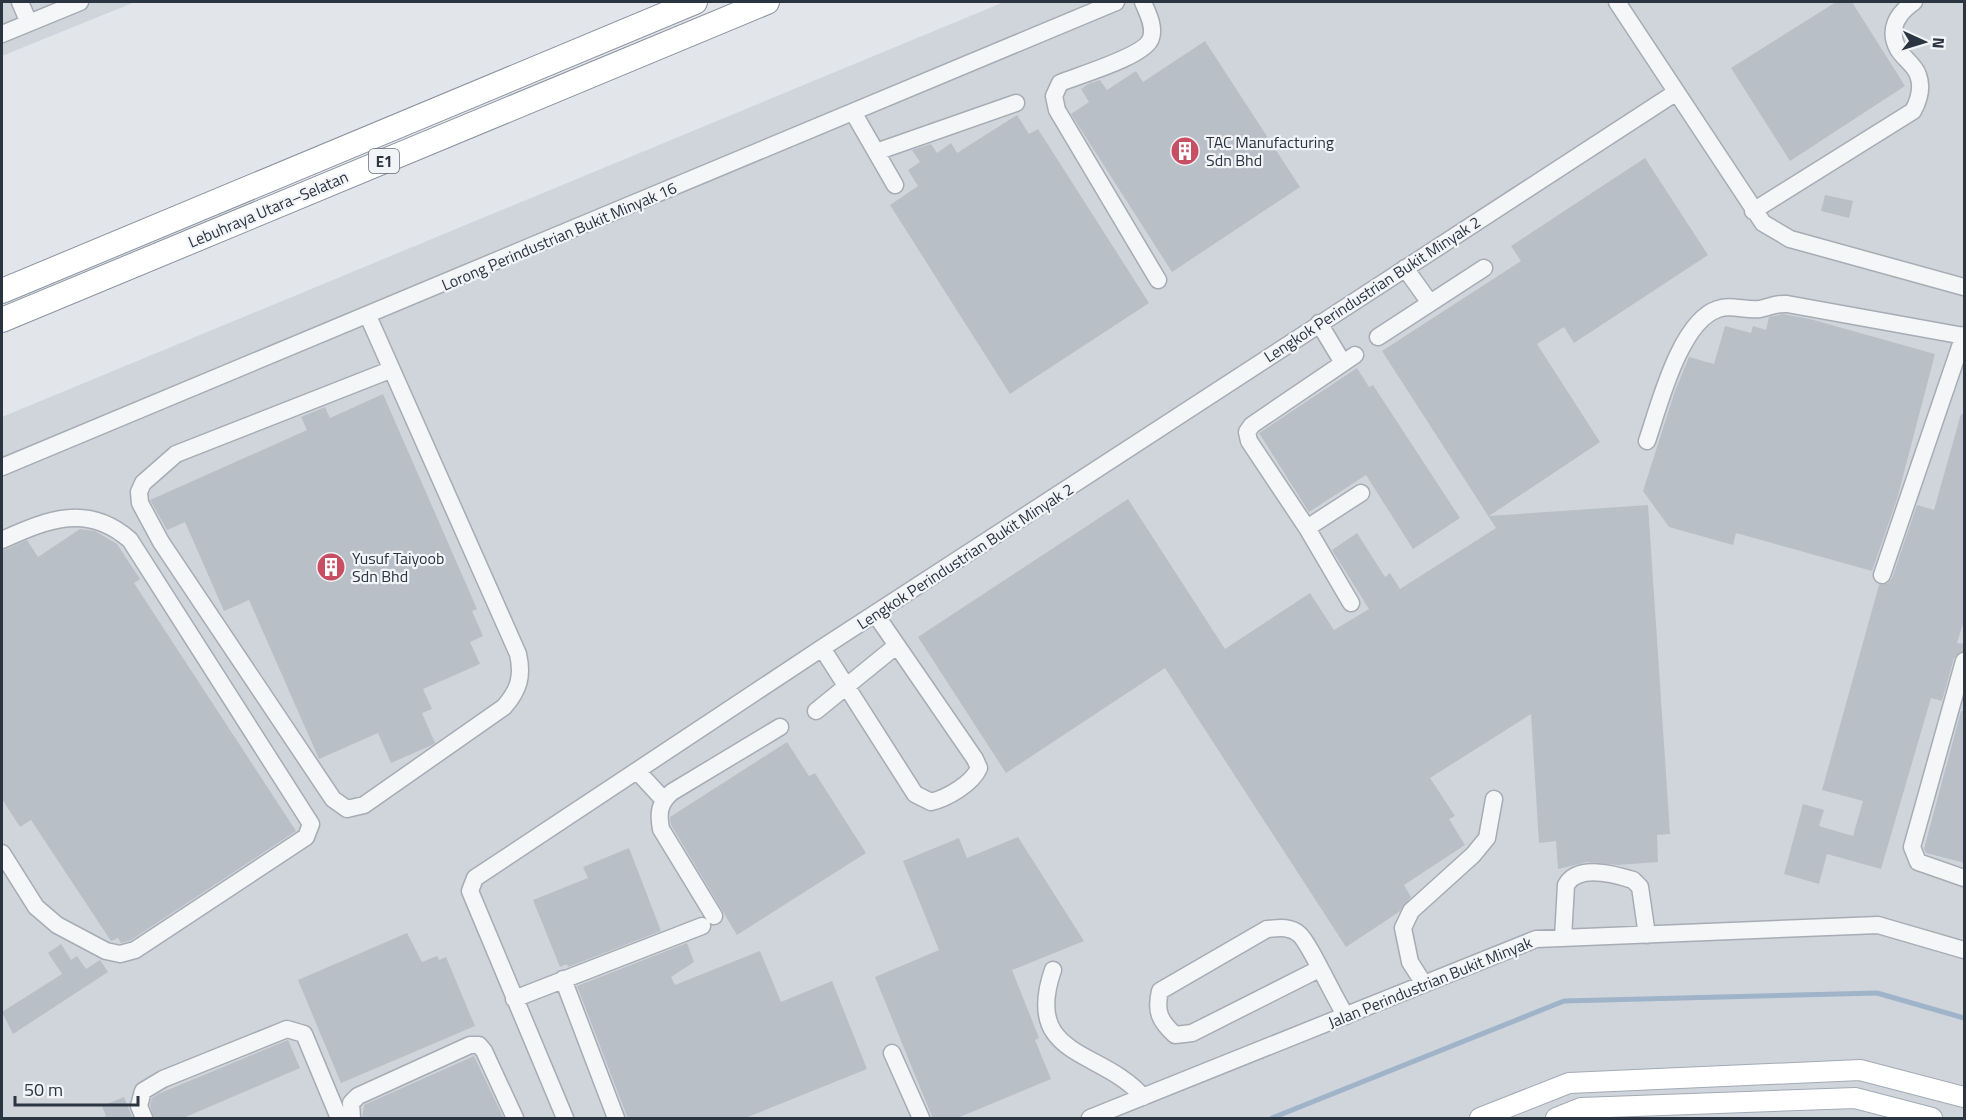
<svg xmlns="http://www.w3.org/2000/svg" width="1966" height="1120" font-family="'Titillium Web',sans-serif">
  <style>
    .built { fill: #d0d5dc }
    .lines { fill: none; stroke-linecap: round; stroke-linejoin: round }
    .stream { stroke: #9fb4c8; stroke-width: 5 }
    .building { fill: #b9bfc6 }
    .minor-casing { stroke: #a7acb4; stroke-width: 19 }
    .major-casing { stroke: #a2aab5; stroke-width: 22 }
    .highway-casing { stroke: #8a93a0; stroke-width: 26 }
    .minor { stroke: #f5f6f8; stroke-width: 16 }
    .major { stroke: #fff; stroke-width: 20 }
    .highway { stroke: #fff; stroke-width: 24 }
    .labels { text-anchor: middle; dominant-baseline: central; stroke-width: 4.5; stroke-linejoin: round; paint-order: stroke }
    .shield { fill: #f2f4f7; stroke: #676e78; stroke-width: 1.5 }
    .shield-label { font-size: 15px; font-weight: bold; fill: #2b3441 }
    .poi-label { font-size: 16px; fill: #2b3441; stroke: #f2f4f7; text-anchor: start }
    .street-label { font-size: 16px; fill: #2b3441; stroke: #f2f4f7 }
  </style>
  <rect width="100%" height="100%" fill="#e2e5ea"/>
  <path class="built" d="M2 2H135L2 56Z
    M1004 2H1964V1118H2V417Z"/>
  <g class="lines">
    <path class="stream" d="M1272 1118 1564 1001 1877 993 1964 1018"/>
  </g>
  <path class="building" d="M1836 2H1852L1905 86 1790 161 1731 68Z
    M1205 41 1300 187 1172 272 1071 114 1089 102 1081 89 1088 84 1100 80 1107 90 1136 71 1143 82Z
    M1017 115 1029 134 1038 129 1149 303 1010 394 890 205 918 186 908 170 920 162 912 150 931 144 937 153 951 143 957 153Z
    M1645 158 1708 255 1574 343 1564 327 1537 344 1600 442 1489 516 1648 505 1670 834 1657 835 1658 862 1618 865 1587 862 1558 869 1556 841 1539 843 1531 714 1430 778 1455 816 1449 819 1465 845 1404 885 1411 897 1399 912 1346 947 1165 668 1006 773 918 637 1128 499 1225 649 1310 593 1334 630 1369 609 1332 550 1357 533 1385 577 1390 573 1400 589 1496 528 1382 351 1521 261 1511 246Z
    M1825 195 1853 201 1849 218 1821 211Z
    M1783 314 1810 319 1935 354 1897 499 1872 571 1736 533 1733 545 1669 527 1643 491 1675 391 1689 357 1714 364 1725 326 1751 333 1753 326 1766 330 1769 317Z
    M1357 368 1369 387 1373 385 1460 518 1413 549 1366 475 1309 512 1259 433Z
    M383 394 477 609 472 611 483 636 470 642 480 664 423 689 432 709 422 713 435 743 432 745 391 763 378 733 319 759 249 600 224 611 185 522 167 530 150 500 307 430 301 417 325 407 330 418Z
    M1961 414H1965V617L1957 643 1965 644V651L1954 658 1942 701 1931 698 1881 869 1827 854 1819 884 1784 874 1803 804 1824 810 1819 826 1853 836 1863 801 1822 790 1879 585 1888 583 1892 578 1917 505 1934 510Z
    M80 529 95 531 117 544 140 579 134 583 296 831 131 940 121 943 118 938 111 941 31 820 20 827 2 799V551L27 540 38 557Z
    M1961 711H1965V863L1926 853 1924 849Z
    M787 742 809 776 815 773 866 853 737 935 671 825 670 817Z
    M1018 837 1084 941 1012 970 1039 1038 1035 1040 1051 1079 955 1119H933L875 977 939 950 903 861 959 838 967 858Z
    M629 848 661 931 568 967 567 964 560 967 533 900 588 878 583 867Z
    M407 933 422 962 437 956 439 960 446 957 475 1026 341 1083 298 980Z
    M687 943 694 962 671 977 675 985 760 951 781 1002 832 981 867 1069 743 1119H628L577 986Z
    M61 944 71 960 77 956 86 969 100 960 108 972 13 1034 2 1012 62 974 48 953Z
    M288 1040 300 1068 181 1119H154L150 1105 152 1098 158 1094Z
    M474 1056 504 1119H362L364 1105Z
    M124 1097 133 1119H101L106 1116 102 1106Z"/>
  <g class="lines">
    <g class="minor-casing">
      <path id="minor" d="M20 2 29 23
        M1143 2C1147 12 1155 26 1151 38 1146 56 1079 75 1060 83L1054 96 1057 110 1158 280
        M1617 2 1763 223 1790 239 1964 287
        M2 34 80 2
        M853 112 895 185
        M876 152 1016 103
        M1753 211 1913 111C1919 100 1923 88 1918 75 1915 65 1903 58 1898 49 1887 29 1898 13 1914 2
        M1405 268 1430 303
        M368 316 518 654C523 676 519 690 504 707L364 805 347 809 333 799 161 542 140 503 139 492 143 483 176 454 390 370
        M1319 323 1343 363
        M1378 337 1484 268
        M1647 441C1659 406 1680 321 1718 309 1731 304 1746 311 1760 309 1770 307 1776 303 1787 304L1964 336
        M2 467 1116 2
        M1307 528 1361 493
        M2 540C48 519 88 503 130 540L311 824 306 837 135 950 120 954 106 951 57 925 36 907 2 853
        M1882 575 1964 335
        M1351 603 1307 528 1249 441 1247 432 1252 425 1355 355
        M822 648 915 794 931 802C947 798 972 784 979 768L975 759 876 615
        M1964 661 1912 847 1918 862 1964 878
        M816 711 896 646
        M638 772 663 799
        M714 916 661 829C658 813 659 803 672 792L780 727
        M1563 938 1566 885C1578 864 1614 874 1633 880L1640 887 1647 935
        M1319 969 1192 1033 1175 1035C1160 1021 1155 1012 1160 991L1267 929C1278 928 1290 926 1299 934 1309 942 1335 1000 1346 1016
        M1053 970C1022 1059 1103 1049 1143 1097
        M563 979 616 1118
        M1424 984 1410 962 1403 928 1411 911 1473 855 1487 838 1494 799
        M514 999 702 926
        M892 1053 921 1118
        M144 1118 139 1106 143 1091 163 1079 287 1029 304 1034 339 1118
        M352 1118 351 1103 358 1096 470 1045H479L484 1051 515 1118
        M565 1118 470 891 475 878 822 648 1675 93
        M1090 1118 1536 939 1878 925 1964 950"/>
    </g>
    <g class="major-casing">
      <path id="major" d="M1480 1118 1569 1083 1860 1070 1964 1097
        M1556 1118 1581 1108 1855 1098 1932 1118"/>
    </g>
    <g class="highway-casing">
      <path id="highway" d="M2 291 695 2
        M2 320 767 2"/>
    </g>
    <use href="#minor" class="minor"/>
    <use href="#major" class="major"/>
    <use href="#highway" class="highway"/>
  </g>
  <defs>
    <g id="building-disc" transform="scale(1.5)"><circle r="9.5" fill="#c84e64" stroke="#f2f4f7"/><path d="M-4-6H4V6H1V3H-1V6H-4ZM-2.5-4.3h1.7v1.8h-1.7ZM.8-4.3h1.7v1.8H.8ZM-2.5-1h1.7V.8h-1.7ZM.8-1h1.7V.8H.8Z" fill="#fff"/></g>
  </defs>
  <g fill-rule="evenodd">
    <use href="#building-disc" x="1185" y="151"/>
    <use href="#building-disc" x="331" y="567"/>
  </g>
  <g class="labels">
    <rect class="shield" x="369" y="149" width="30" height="24" rx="4.5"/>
    <g class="shield-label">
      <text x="384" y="161">E1</text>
    </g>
    <g class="poi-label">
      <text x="1206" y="142">TAC Manufacturing<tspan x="1206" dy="18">Sdn Bhd</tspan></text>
      <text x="352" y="558">Yusuf Taiyoob<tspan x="352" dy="18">Sdn Bhd</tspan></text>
    </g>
    <g class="street-label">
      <text transform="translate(268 209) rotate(-23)">Lebuhraya Utara–Selatan</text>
      <text transform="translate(559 236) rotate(-23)">Lorong Perindustrian Bukit Minyak 16</text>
      <text transform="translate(1372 289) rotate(-33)">Lengkok Perindustrian Bukit Minyak 2</text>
      <text transform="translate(965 556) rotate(-33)">Lengkok Perindustrian Bukit Minyak 2</text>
      <text transform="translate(1430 982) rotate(-22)">Jalan Perindustrian Bukit Minyak</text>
    </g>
  </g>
  <rect width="1966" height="1120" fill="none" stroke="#2b3441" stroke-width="6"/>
  <g transform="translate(1924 42) rotate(94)" stroke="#f2f4f7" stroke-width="4.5" paint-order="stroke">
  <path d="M0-4.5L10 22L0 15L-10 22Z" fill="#2b3441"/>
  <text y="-9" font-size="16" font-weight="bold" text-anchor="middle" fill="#2b3441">N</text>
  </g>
  <path d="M15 1096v9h123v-9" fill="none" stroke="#2b3441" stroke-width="3"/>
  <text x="24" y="1096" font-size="18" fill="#2b3441" stroke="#f2f4f7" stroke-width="4.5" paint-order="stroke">50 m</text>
</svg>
